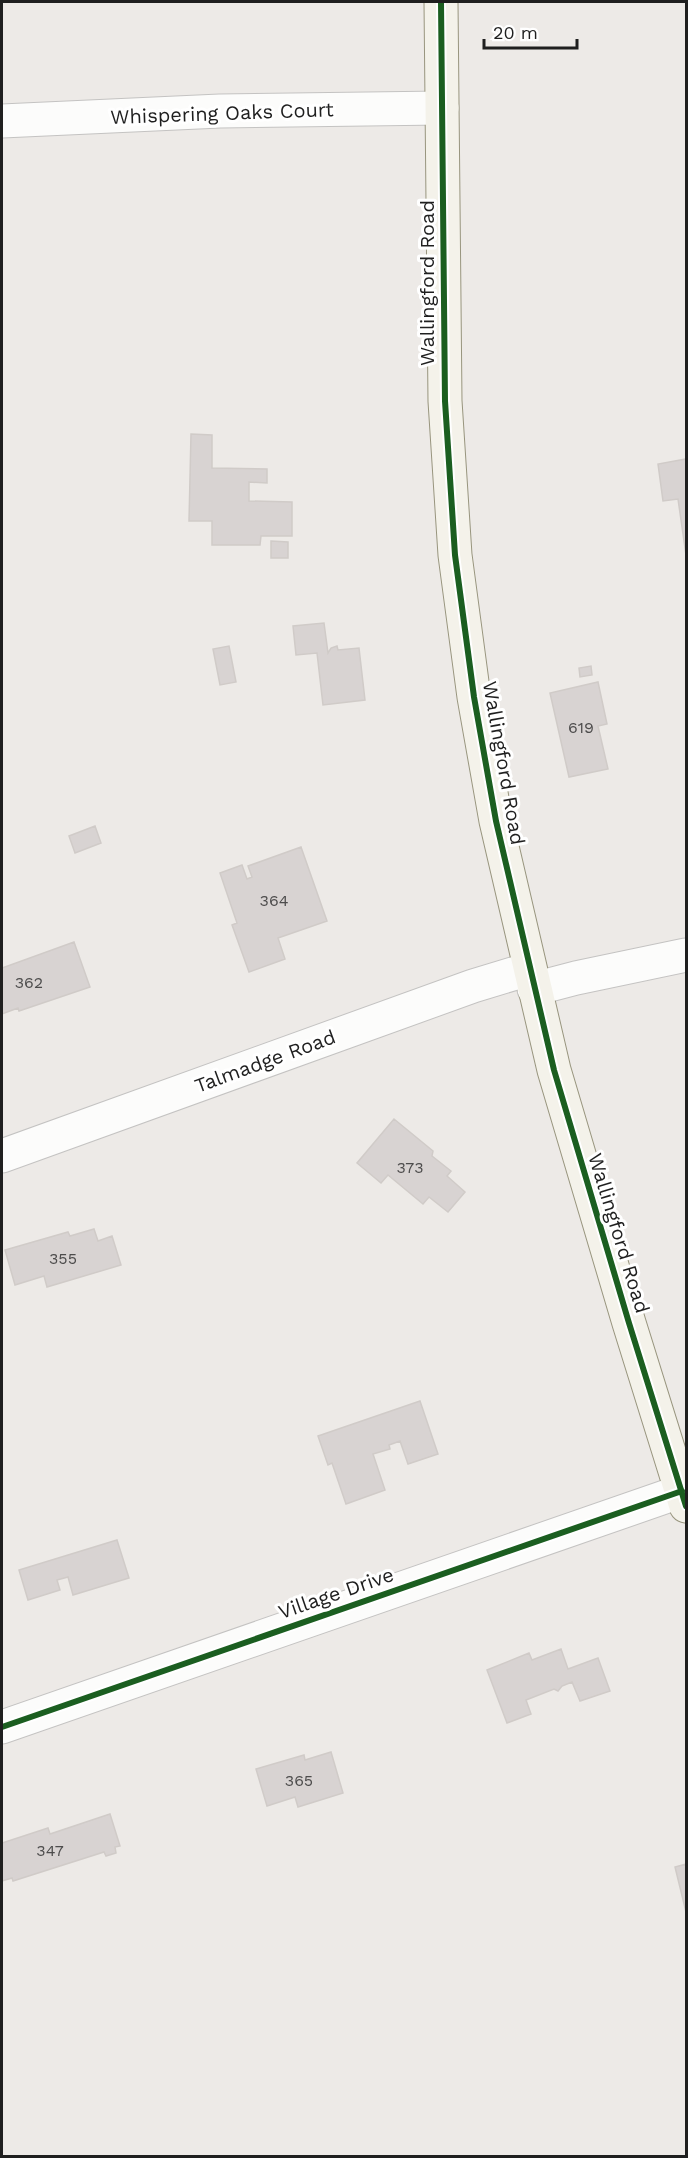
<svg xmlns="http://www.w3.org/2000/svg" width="688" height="2158" font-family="'Work Sans',sans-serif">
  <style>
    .building { fill: #d8d3d2; stroke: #d0cbc8; stroke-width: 1.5 }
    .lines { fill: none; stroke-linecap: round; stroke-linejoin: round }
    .street-casing { stroke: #c4c3c2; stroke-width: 35 }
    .secondary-casing { stroke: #98957e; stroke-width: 35 }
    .street { stroke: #fcfcfb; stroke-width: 33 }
    .secondary { stroke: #f4f2ea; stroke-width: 33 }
    .cycleway-casing { stroke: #fff; stroke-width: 10 }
    .cycleway { stroke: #1b5e20; stroke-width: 6 }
    .labels { text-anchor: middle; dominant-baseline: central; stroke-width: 6; stroke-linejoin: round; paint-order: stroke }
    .number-label { font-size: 16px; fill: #4d4c4c }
    .street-label { font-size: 20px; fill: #1f1f1f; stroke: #fff }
  </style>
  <rect width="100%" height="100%" fill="#edeae7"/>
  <path class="building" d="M191 434 212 435V468L267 469V483L249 482V501L292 502V536H261L260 545H212V521H189Z
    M686 459V555L678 499 663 501 658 464Z
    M271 541 288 542V558H271Z
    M324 623 328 653 331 648 337 646 338 650 359 648 365 700 323 705 317 653 296 655 293 626Z
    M229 646 236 682 220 685 213 649Z
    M591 666 592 675 580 677 579 668Z
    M598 682 607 724 598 726 608 769 569 777 550 693Z
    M95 826 101 843 75 853 69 836Z
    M301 847 327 921 278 938 285 959 249 972 232 925 237 923 220 873 242 865 247 879 252 877 248 866Z
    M74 942 90 987 19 1011 18 1008 2 1014V968Z
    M394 1119 433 1151 432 1156 451 1171 447 1176 465 1192 448 1212 429 1197 423 1204 388 1175 381 1183 357 1163Z
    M94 1229 98 1241 112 1236 121 1265 47 1287 44 1276 15 1285 5 1250 68 1232 70 1236Z
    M420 1401 438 1454 408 1464 400 1441 389 1445 390 1449 373 1454 385 1490 346 1504 332 1463 328 1465 318 1436Z
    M117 1540 129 1578 73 1595 68 1577 57 1580 60 1590 28 1600 19 1570Z
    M561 1649 568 1669 598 1658 610 1691 580 1701 572 1682 562 1686 558 1691 554 1689 526 1700 531 1714 507 1723 487 1670 529 1653 532 1660Z
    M331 1752 343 1793 298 1807 295 1797 267 1806 256 1769 304 1755 305 1760Z
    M110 1814 120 1846 115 1847 116 1853 106 1856 104 1852 13 1881 12 1878 2 1881V1843L48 1828 50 1834Z
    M686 1864V1912L675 1867Z"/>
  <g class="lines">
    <g class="street-casing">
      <path id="street" d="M2 121 220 111 442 108
        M534 989 576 978 686 955
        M2 1156 473 986 529 969
        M2 1727 682 1491"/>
    </g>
    <g class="secondary-casing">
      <path id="secondary" d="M441 2 445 401 455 555 474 697 496 821 554 1070 629 1323 686 1506"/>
    </g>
    <use href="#street" class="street"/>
    <use href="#secondary" class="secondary"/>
    <g class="cycleway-casing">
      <path id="cycleway" d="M441 2 445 401 455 555 474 697 496 821 554 1070 629 1323 686 1506
        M2 1727 682 1491"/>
    </g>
    <use href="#cycleway" class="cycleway"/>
  </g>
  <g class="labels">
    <g class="number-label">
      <text x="581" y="727">619</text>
      <text x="274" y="900">364</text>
      <text x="29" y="982">362</text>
      <text x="410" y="1167">373</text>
      <text x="63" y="1258">355</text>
      <text x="299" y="1780">365</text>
      <text x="50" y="1850">347</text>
    </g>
    <g class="street-label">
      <text transform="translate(222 113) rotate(-2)">Whispering Oaks Court</text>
      <text transform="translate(427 283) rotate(-90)">Wallingford Road</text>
      <text transform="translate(504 763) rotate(80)">Wallingford Road</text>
      <text transform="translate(265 1061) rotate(-20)">Talmadge Road</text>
      <text transform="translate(619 1233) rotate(73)">Wallingford Road</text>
      <text transform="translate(336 1593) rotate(-19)">Village Drive</text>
    </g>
  </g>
  <rect width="688" height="2158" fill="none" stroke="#1f1f1f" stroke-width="6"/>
  <path d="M484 39v9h93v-9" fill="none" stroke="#1f1f1f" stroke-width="3"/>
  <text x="493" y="39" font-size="18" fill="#1f1f1f" stroke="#ffffff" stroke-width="4.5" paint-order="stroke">20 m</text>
</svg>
